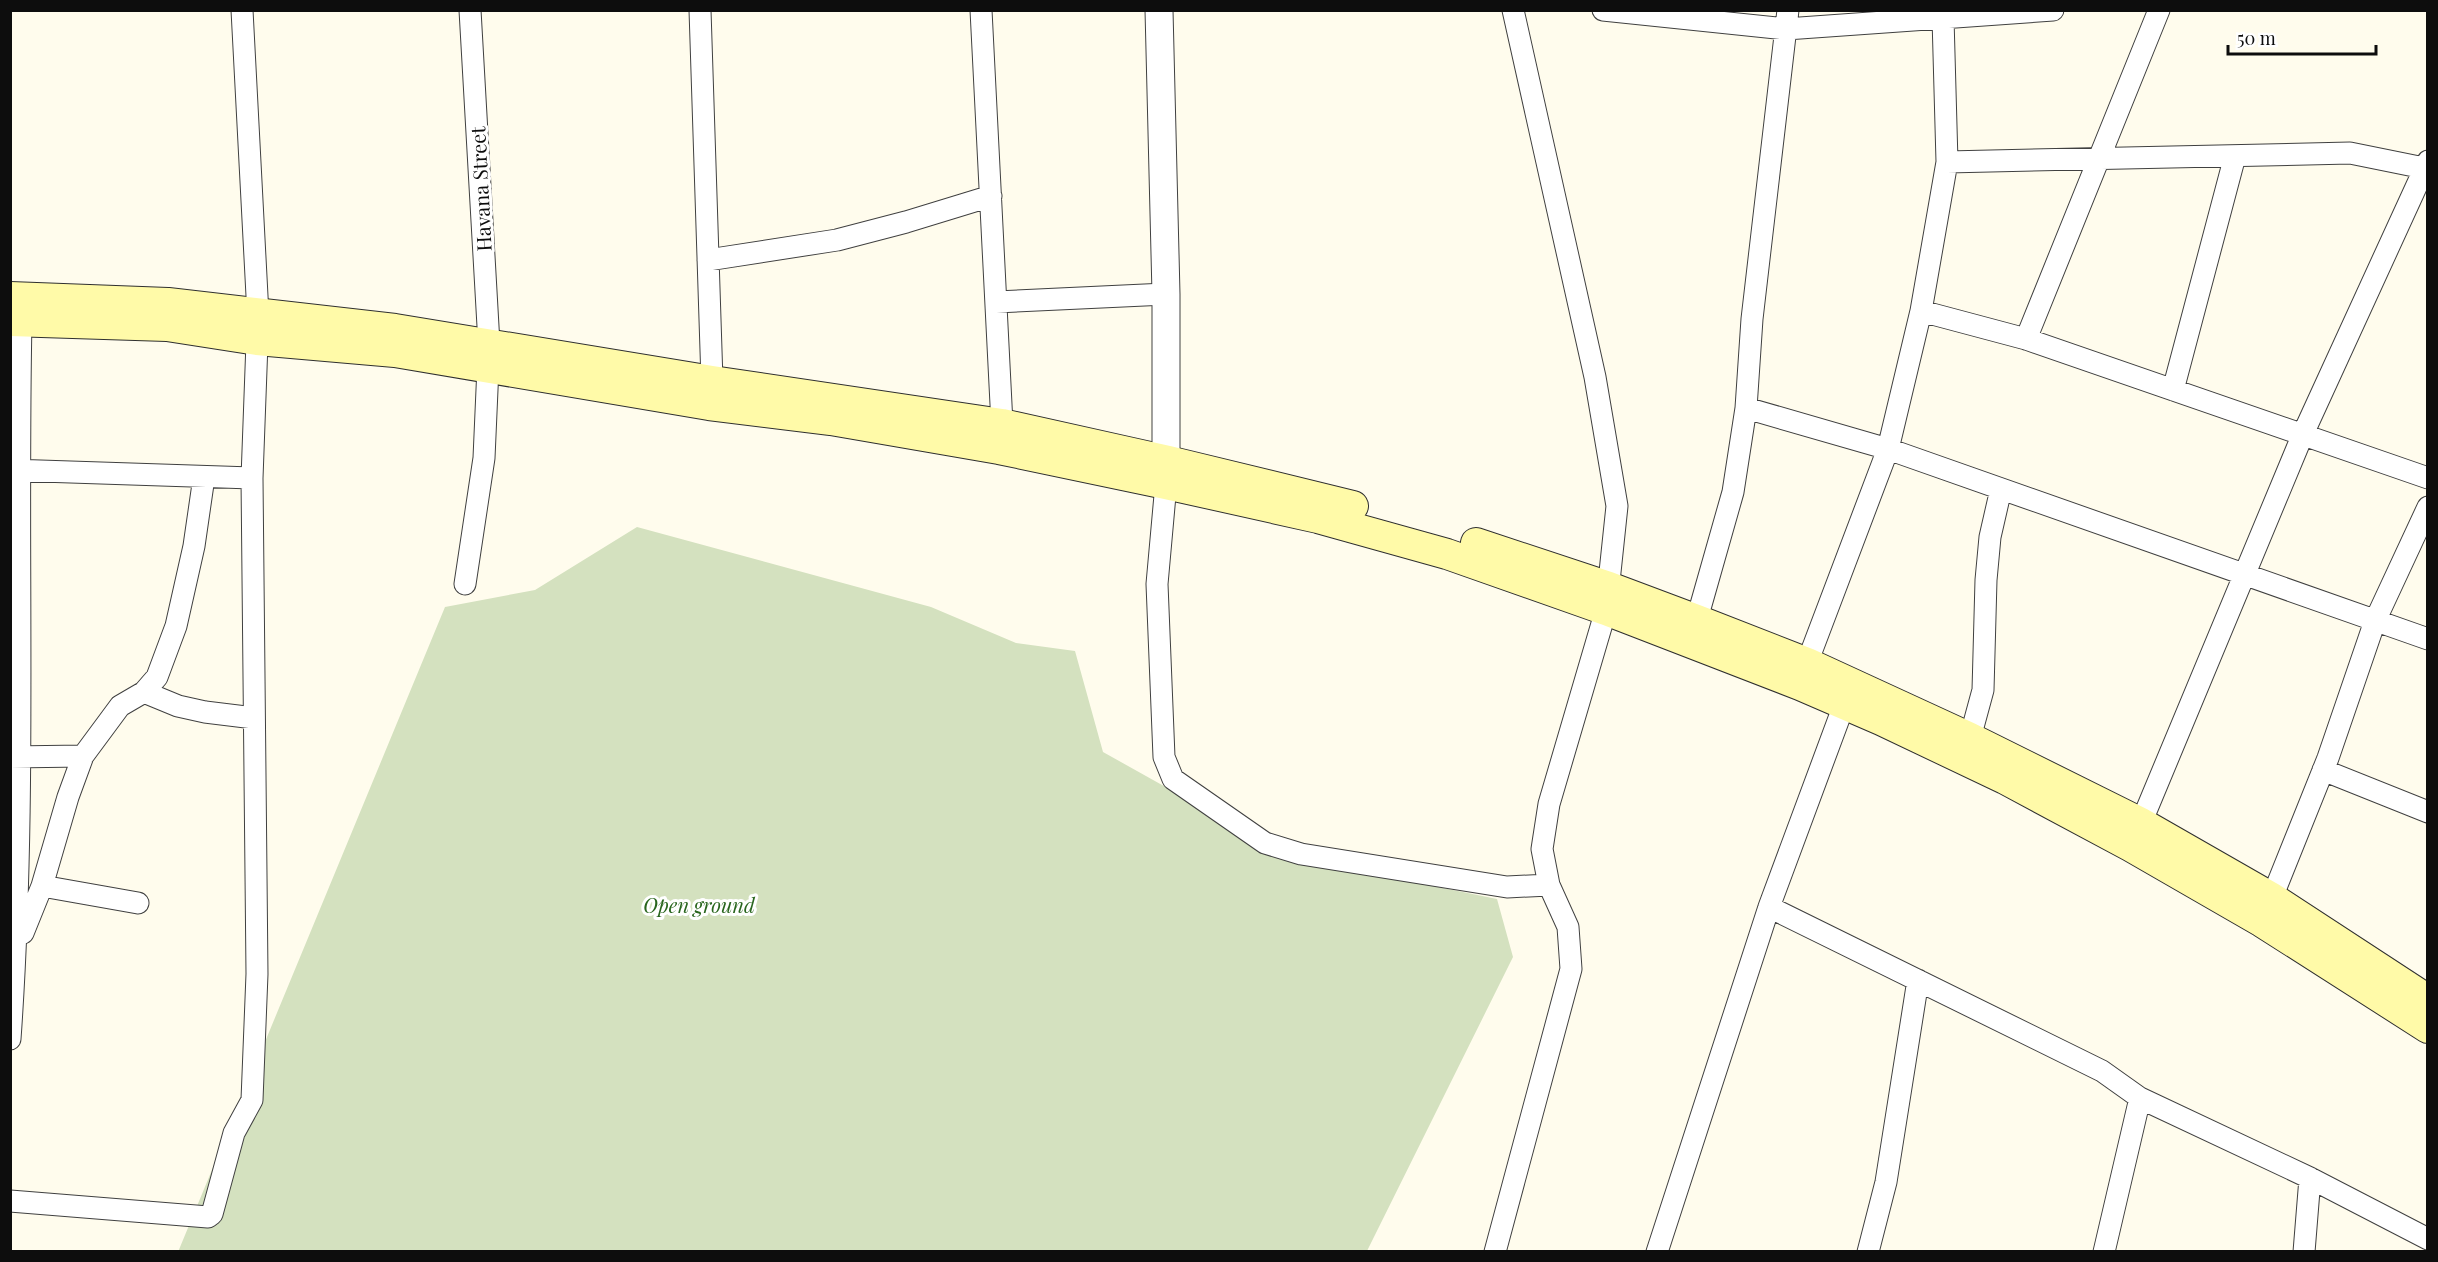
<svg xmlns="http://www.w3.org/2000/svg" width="2438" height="1262" font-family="'Playfair Display',serif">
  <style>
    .cemetery { fill: #d4e1bf }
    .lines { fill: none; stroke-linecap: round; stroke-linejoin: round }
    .minor-casing { stroke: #404040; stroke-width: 23 }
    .tertiary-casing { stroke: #404040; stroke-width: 29 }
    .secondary-casing { stroke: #2f2f2f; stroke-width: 32 }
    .minor { stroke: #fff; stroke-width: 21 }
    .tertiary { stroke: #fff; stroke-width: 27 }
    .secondary { stroke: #fffaa8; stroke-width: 30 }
    .labels { text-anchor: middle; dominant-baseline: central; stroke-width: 6; stroke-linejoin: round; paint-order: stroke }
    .street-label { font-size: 20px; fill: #0d0d0d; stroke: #fff }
    .park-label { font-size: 20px; font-style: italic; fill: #28651d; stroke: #fff }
  </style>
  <rect width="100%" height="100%" fill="#fffced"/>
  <path class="cemetery" d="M637 527 931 607 1016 643 1075 651 1103 752 1291 857 1497 899 1513 957 1367 1251 178 1252 445 607 535 590Z"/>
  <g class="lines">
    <g class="minor-casing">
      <path id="minor" d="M700 10 712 381
        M981 10 1002 424
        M1603 10 1786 29 2053 10
        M1947 162 2350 153 2424 168
        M708 260 837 240 906 222 991 196
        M996 302 1166 294
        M1921 311 2026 339 2428 478
        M2026 339 2159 10
        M2173 390 2235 156
        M1746 408 1888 449 2428 639
        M10 470 252 478
        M1166 484 1157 584 1164 757 1173 779 1265 843 1301 854 1507 887 1549 885
        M465 584 484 458 489 344 470 10
        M1693 633 1733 492 1746 408 1752 319 1788 10
        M1807 663 1888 449 1921 311 1947 162 1943 18
        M144 692 178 706 205 712 254 718
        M1970 738 1983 690 1986 580 1990 537 2001 489
        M10 757 83 756
        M2323 770 2428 812
        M2141 823 2303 434 2428 161
        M42 886 138 903
        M1769 907 2102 1071 2140 1098 2310 1178 2428 1239
        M2267 910 2328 758 2375 621 2428 507
        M23 933 42 886 68 797 83 756 120 706 144 692 157 677 176 626 194 546 204 477
        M10 1039C27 800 16 560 21 321
        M10 1201 208 1217 212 1214 234 1133 252 1100 257 974 252 478 258 315 242 10
        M1495 1252 1571 969 1568 927 1549 885 1542 849 1549 804 1606 610 1617 506 1595 377 1513 10
        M1657 1252 1769 907 1844 705
        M1868 1252 1886 1182 1918 980
        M2104 1252 2140 1098
        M2304 1252 2310 1178"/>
    </g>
    <g class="tertiary-casing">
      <path id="tertiary" d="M1159 10 1166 294V483"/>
    </g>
    <g class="secondary-casing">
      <path id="secondary" d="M10 297 168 303 395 329 712 381 1002 424 1168 461 1353 506
        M10 321 167 326 257 340 395 352 709 405 831 420 999 449 1166 484 1318 518 1447 554 1606 610 1800 685 1881 720 2005 779 2130 846 2262 922 2428 1028
        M1476 543 1609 587 1697 620 1807 663 1970 738 2141 823 2272 898 2428 1000"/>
    </g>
    <use href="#minor" class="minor"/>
    <use href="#tertiary" class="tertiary"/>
    <use href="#secondary" class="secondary"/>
  </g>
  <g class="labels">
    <g class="street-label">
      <text transform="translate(480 189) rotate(-93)">Havana Street</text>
    </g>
    <g class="park-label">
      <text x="699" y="904">Open ground</text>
    </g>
  </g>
  <rect width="2438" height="1262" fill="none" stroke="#0d0d0d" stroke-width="24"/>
  <path d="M2228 45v9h148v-9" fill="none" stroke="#0d0d0d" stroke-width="3"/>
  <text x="2237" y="45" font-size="18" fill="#0d0d0d" stroke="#ffffff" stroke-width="4.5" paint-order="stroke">50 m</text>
</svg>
